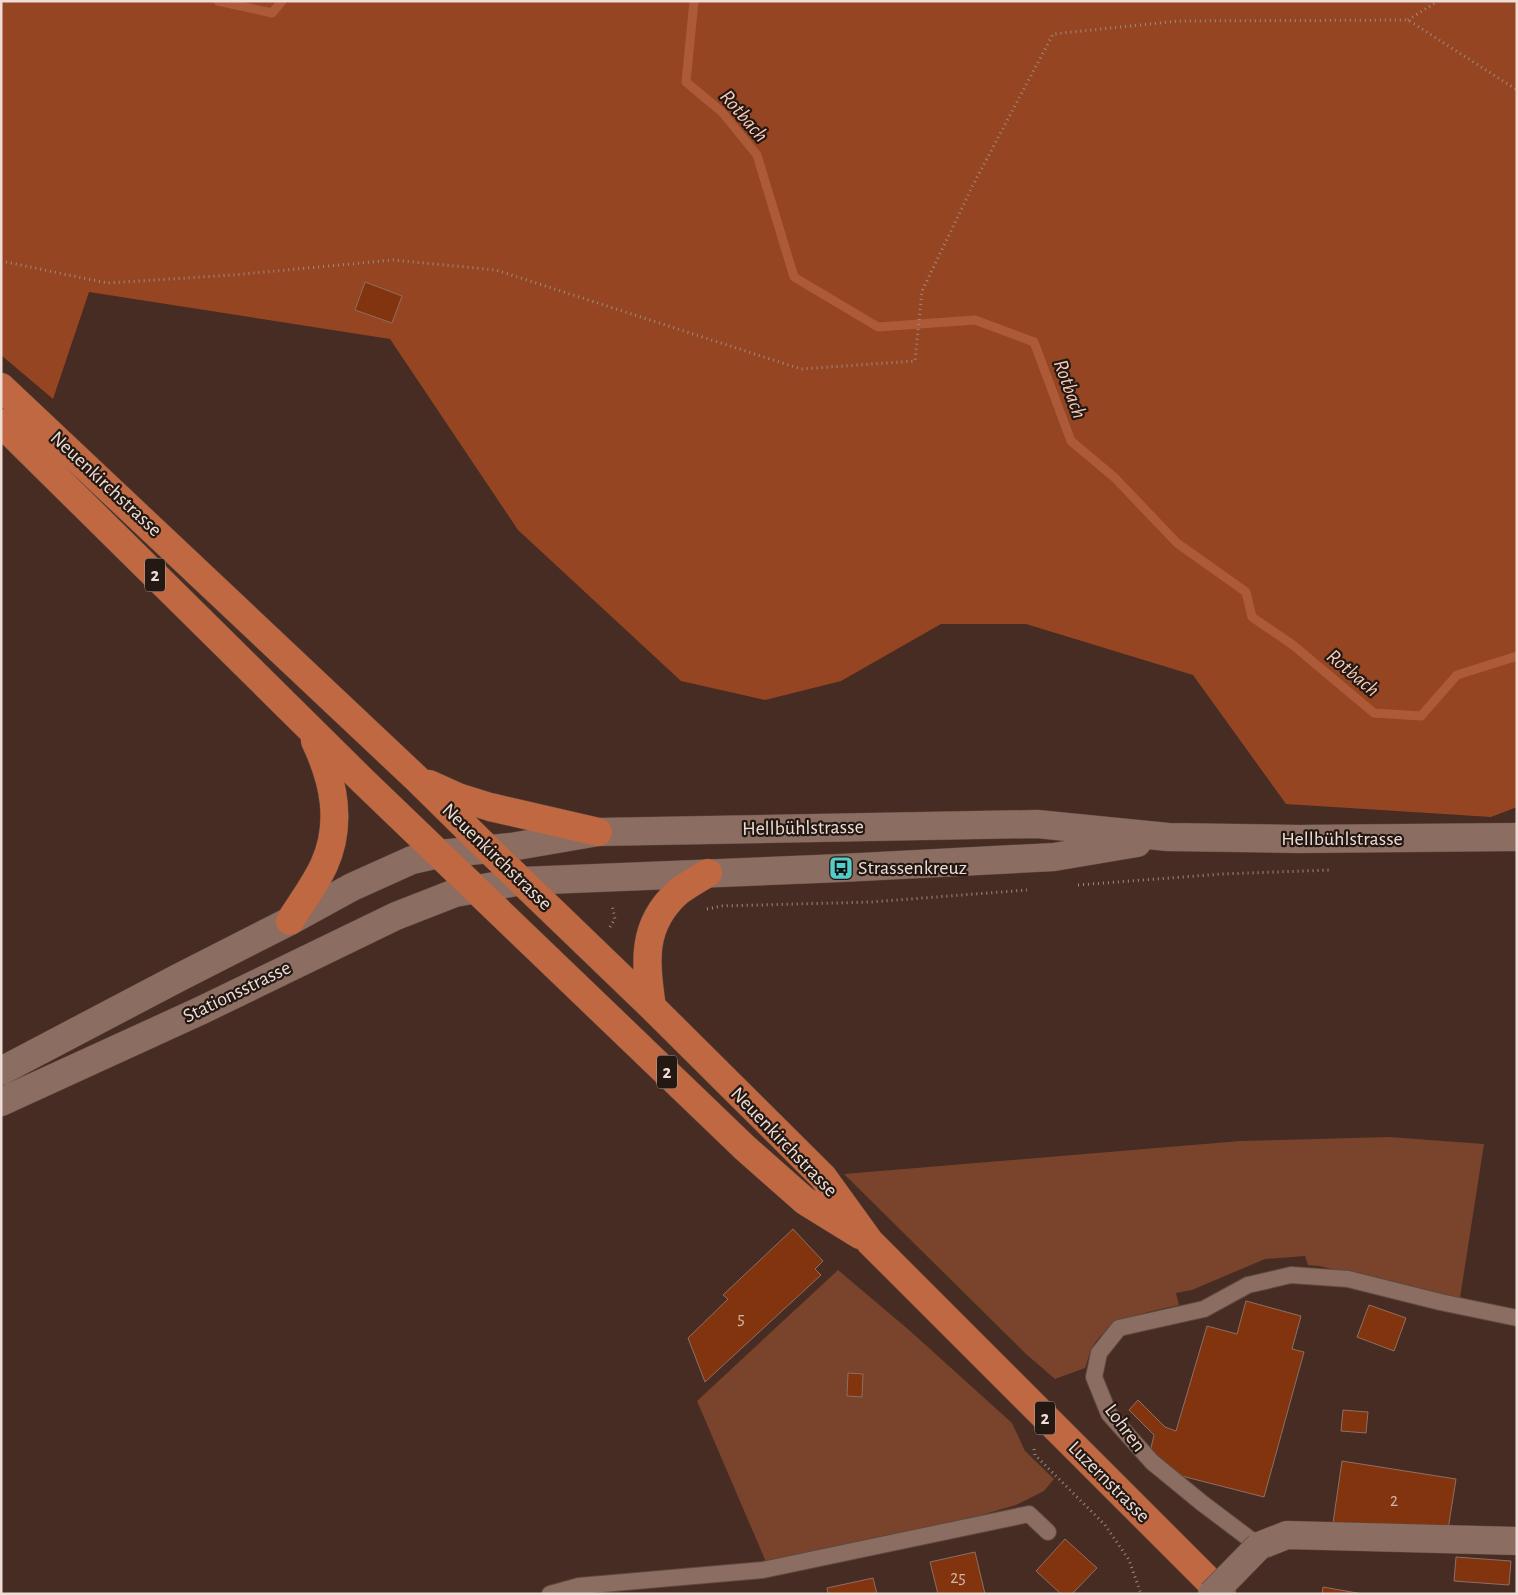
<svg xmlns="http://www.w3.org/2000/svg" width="1518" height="1595" font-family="'Alegreya Sans',sans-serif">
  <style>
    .green { fill: #79432c }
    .forest { fill: #954522 }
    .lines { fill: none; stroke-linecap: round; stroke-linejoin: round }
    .stream { stroke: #ad5a38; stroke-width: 9 }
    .building { fill: #82340f; stroke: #8d6f63 }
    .service-casing { stroke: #5f493f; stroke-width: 18 }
    .minor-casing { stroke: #5f493f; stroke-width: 29 }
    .secondary-casing { stroke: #5f493f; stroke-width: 29 }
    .primary-casing { stroke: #5f493f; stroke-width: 29 }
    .path { stroke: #9f8a81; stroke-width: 3; stroke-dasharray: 1 4; stroke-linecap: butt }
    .service { stroke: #8b6d61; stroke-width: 16 }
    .minor { stroke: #8b6d61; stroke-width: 28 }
    .secondary { stroke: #8b6d61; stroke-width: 28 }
    .primary { stroke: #bf6841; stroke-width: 28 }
    .minor-bridge-casing { stroke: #5f493f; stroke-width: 29; stroke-linecap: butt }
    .minor-bridge { stroke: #8b6d61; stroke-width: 28 }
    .labels { text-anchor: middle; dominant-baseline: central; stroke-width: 4.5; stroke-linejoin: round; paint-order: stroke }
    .number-label { font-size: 18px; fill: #d4b4a5 }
    .shield { fill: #241813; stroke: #b2a39c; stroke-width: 1 }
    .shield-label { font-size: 19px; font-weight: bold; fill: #efded7 }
    .street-label { font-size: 20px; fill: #efded7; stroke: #241813 }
    .poi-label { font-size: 20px; fill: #efded7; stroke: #241813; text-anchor: start }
    .water-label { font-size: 21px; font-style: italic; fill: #f9cbb8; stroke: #241813 }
  </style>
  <rect width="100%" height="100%" fill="#462c22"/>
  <path class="green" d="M1389 1137 1484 1144 1460 1298 1319 1266 1308 1265 1305 1256 1265 1259 1192 1290 1176 1293 1179 1305C1149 1312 1111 1317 1093 1346 1089 1352 1088 1361 1085 1368L1055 1379 1026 1354 844 1174 1240 1141Z
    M838 1270 909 1330 1012 1423 1025 1451 1054 1479 1044 1491 1016 1505 978 1516 766 1562 697 1401Z"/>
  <path class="forest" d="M1 1H1517V807L1491 817 1286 804 1193 675 1026 624H941L841 681 765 700 681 681 518 530 390 339 89 292 53 399 1 355Z"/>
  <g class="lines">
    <path class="stream" d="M218 1 272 13 282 1
      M694 1 686 82 722 112 757 155 794 277 878 327 975 320 1034 342 1071 441 1115 478 1177 543 1246 592 1252 617 1293 645 1374 713 1421 716 1457 675 1517 656"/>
  </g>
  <path class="building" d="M365 282 402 296 392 323 355 310Z
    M793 1229 823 1261 815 1269 821 1275 705 1382 688 1338 728 1299 723 1295Z
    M1246 1301 1301 1316 1292 1349 1304 1352 1264 1497 1166 1472 1150 1452 1154 1435 1129 1410 1138 1400 1165 1427 1176 1431 1207 1326 1237 1334Z
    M1369 1305 1406 1318 1394 1351 1357 1337Z
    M848 1373 863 1374 862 1397 847 1396Z
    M1343 1410 1368 1412 1366 1433 1341 1431Z
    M1342 1461 1456 1479 1447 1536 1333 1523Z
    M1065 1539 1097 1568 1072 1594H1061L1036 1571Z
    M975 1552 985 1594H938L930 1562Z
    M1456 1557 1511 1561 1509 1585 1454 1581Z
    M873 1578 877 1594H828L827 1588Z
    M1323 1587 1363 1594H1322Z"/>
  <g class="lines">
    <g class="service-casing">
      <path id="service" d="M1259 1546 1202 1503 1152 1462 1109 1414 1094 1377 1099 1353 1119 1328 1204 1309 1248 1285 1291 1275 1348 1279 1440 1302 1517 1318
        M550 1594 579 1586 763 1570 1029 1514 1048 1532"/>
    </g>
    <g class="minor-casing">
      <path id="minor" d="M1259 1546 1287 1535 1517 1541"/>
    </g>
    <g class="secondary-casing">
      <path id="secondary" d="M1 1071 178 978 290 921 352 887 412 860 439 854 511 847 598 832 1037 824 1168 837 1298 839 1517 837
        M1 1102 202 1010 396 916 455 893 522 881 841 868 1054 857 1137 843"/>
    </g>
    <g class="primary-casing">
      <path id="primary" d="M1 387 417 779 488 849 652 1007 823 1177 870 1242 1222 1594
        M1 423 363 781 745 1148 805 1201 860 1235
        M429 784 458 797 490 807 598 832
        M290 921C301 903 315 885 324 865 343 823 334 781 315 741
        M652 1007C645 963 641 925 678 892 687 885 698 879 708 873"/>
    </g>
    <path class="path" d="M1408 20 1438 1
      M1 261 107 283 233 275 393 260 496 270 801 369 915 361 922 291 973 185 1053 34 1179 21 1408 20 1517 90
      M1078 885 1222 874 1331 870
      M707 909 722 906 871 902 1027 890
      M610 927 615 919 612 905
      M1034 1449 1035 1455 1105 1525 1129 1560 1141 1594"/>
    <use href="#service" class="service"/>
    <use href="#minor" class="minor"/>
    <use href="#secondary" class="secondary"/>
    <use href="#primary" class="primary"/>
    <g class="minor-bridge-casing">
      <path id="minor-bridge" d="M1212 1594 1259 1546"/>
    </g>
    <use href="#minor-bridge" class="minor-bridge"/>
  </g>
  <defs>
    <g id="bus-square" transform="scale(1.25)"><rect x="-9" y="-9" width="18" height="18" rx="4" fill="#53cdca" stroke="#241813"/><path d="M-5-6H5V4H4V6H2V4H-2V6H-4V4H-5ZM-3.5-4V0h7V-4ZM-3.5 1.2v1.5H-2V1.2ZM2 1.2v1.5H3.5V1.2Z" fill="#111"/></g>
  </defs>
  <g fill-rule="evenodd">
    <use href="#bus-square" x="841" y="868"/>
  </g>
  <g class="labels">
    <g class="number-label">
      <text x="741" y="1319">5</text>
      <text x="1394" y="1501">2</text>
      <text x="958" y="1578">25</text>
    </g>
    <g class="shield">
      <rect x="145" y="558.5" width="20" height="33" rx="4"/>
      <rect x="657" y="1055.5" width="20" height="33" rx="4"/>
      <rect x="1035" y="1401.5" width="20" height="33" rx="4"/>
    </g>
    <g class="shield-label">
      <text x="155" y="575">2</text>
      <text x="667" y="1072">2</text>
      <text x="1045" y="1418">2</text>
    </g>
    <g class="street-label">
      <text transform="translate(106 484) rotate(43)">Neuenkirchstrasse</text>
      <text transform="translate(803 828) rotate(-1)">Hellbühlstrasse</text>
      <text x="1342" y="839">Hellbühlstrasse</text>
      <text transform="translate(497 857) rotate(44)">Neuenkirchstrasse</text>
      <text transform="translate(237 992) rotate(-26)">Stationsstrasse</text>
      <text transform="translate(784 1142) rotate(46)">Neuenkirchstrasse</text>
      <text transform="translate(1125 1428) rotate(53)">Lohren</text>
      <text transform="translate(1109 1482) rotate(45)">Luzernstrasse</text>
    </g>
    <g class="poi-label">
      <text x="858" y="868">Strassenkreuz</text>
    </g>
    <g class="water-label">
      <text transform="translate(744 116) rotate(49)">Rotbach</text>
      <text transform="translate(1070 389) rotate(70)">Rotbach</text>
      <text transform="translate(1353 673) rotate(40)">Rotbach</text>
    </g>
  </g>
  <rect width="1518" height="1595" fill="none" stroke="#efded7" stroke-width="5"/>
</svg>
